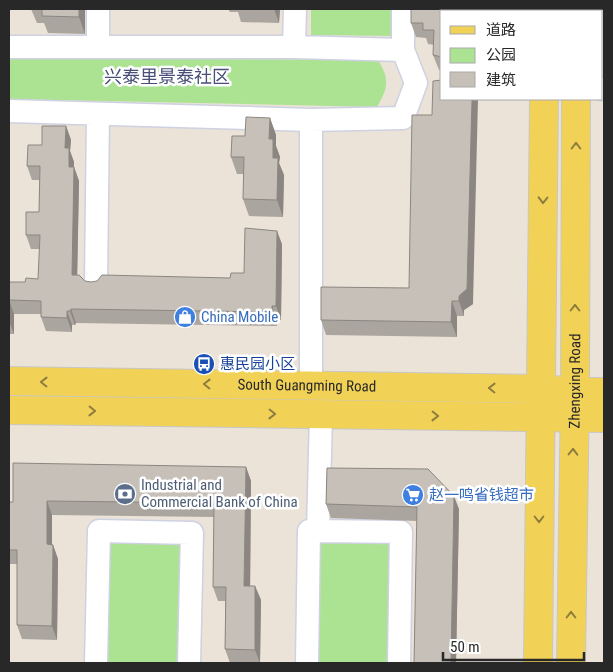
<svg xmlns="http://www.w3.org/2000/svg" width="613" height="672" font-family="'Roboto Condensed','Noto Sans SC',sans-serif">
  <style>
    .green { fill: #ace393 }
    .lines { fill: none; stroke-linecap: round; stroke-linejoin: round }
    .minor-casing { stroke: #ced1e1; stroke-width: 25 }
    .major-casing { stroke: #c7c7c7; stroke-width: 30 }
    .minor { stroke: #fff; stroke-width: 22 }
    .major { stroke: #f2d256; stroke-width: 28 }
    .wall { fill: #aaa59e }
    .shaded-wall { fill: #8b8681 }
    .building { fill: #c6c0b8; stroke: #8b8681 }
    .oneway { stroke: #8d7d3f }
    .labels { text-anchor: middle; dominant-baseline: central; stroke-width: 5; stroke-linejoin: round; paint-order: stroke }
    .shop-label { font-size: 15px; fill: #366cbe; stroke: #fff; text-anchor: start }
    .transit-label { font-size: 15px; fill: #164399; stroke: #fff; text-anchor: start }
    .street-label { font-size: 15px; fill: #282828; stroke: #fff }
    .service-label { font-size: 15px; fill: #4e5e75; stroke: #fff; text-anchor: start }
    .quarter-label { font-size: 18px; fill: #484f78; stroke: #fff }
  </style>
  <rect width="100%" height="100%" fill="#ebe3d8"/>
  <path class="green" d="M311 9H395V36L311 35Z
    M9 58 378 60C390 79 388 88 377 107L9 99Z
    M313 534 397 535 395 663H311Z
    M104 535 188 538 186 663H101Z"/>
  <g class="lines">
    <g class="minor-casing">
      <path id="minor" d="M9 47H294L403 50 416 83 403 118 311 120 9 111
        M98 47V9
        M294 47 295 9
        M403 50V9
        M602 89H604
        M96 283 98 114
        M311 385V120
        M321 414 318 531 401 532 399 663
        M96 663 99 531 192 533 189 663
        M307 663 309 531H318"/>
    </g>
    <g class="major-casing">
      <g id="major">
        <path d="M545 11V9"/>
        <path d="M577 11V9"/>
        <path id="s1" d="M9 381 540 389 575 392H604"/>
        <path d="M9 410 604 418"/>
        <path d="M538 663 544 99"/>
        <path id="s2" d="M571 663 575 392 576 99"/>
      </g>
    </g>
    <use href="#minor" class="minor"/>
    <use href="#major" class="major"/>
  </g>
  <path class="wall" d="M31 9H85V34L48 33 44 23H37Z
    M228 9H280L279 23 241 22 238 12H230Z
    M411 9H480V11H442V70H439L433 55 434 45 428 44 426 38 416 37 411 23Z
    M432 115 473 304 464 310V316H457V337L326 335 321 320 409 288Z
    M270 118 276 135V146L280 157 279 163 284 175 283 217 249 216 243 199 244 174H237L231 157 245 136Z
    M66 126 71 140 70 151 74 162V167L79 181 77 275 85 281 91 282 230 278 244 273 282 244 281 320H277V326L76 323 75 325H72V332L46 331 41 317V314H14V334H9V282H25L38 279 40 249H31L26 235 39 212 40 180H32L27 166 42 145Z
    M246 467 251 481 250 586H255L261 600 260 663H230L225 649V601H218L213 587 214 517 52 515V544L53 545 58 559 57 640 22 639 17 625V564H9V502H13Z
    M327 468 459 509 456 663H414L417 521 331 518 326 504Z"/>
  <path class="shaded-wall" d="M79 9H85V34L79 17Z
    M274 9H280L279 23Z
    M474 9H480V11H474Z
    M472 99H478L473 304 464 310V316L459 301Z
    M270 118 276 135V146L280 157 279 163 284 175 283 217 277 200 273 158 269 139Z
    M66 126 71 140 70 151 74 162V167L79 181 77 289 72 275 69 167 65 148Z
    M277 231 282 244 281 320 276 306Z
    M9 300 14 314V334L9 321Z
    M452 301 457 316V337L451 322Z
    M272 306 277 320V326L272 312Z
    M71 309 76 323 75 325 70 311Z
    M67 311 72 325V332L67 318Z
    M246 467 251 481 250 600 244 586Z
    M454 496 459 509 456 663H451Z
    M47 501 52 515V558L47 544Z
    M53 545 58 559 57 640 52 626Z
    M255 586 261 600 260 663 255 650Z"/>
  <path class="building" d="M42 9H79V17L42 16Z
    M411 9H474V11H442V57L433 55 434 30H423V23H411Z
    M442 80V99H472L467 289 459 296V301H452L451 322 321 320V287L409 288 412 115H432L433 81Z
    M246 117 270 118 269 139H273V158H278L277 200 243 199 244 157H231L232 136H245Z
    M42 126H66L65 148H69V167H74L72 275H79L85 281 91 282 97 281 102 275 230 278 231 273H244L245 228 277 231 276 306H272V312L71 309 70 311H67V318L41 317V301L9 300V321V282H25L26 278 38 279 40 235H26V212H39L40 166H27L28 145H42Z
    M13 463 246 467 244 586H255V650L225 649 226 587H213L214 503 47 501V544L53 545 52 626 17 625V550H9V502H13Z
    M327 468 428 469 454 496 451 663H414L417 507 326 504Z"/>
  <defs><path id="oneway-chevron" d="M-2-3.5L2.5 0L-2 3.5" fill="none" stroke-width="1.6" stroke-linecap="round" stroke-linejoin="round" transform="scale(1.25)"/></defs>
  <g class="oneway">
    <use href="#oneway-chevron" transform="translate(576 146) rotate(-90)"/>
    <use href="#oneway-chevron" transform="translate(543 200) rotate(91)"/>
    <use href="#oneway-chevron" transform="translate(575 308) rotate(-90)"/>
    <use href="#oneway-chevron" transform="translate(44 382) rotate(-179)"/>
    <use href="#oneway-chevron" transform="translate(207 384) rotate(-179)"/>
    <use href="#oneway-chevron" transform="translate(492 388) rotate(-179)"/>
    <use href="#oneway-chevron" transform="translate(92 411) rotate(1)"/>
    <use href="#oneway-chevron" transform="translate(272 414) rotate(1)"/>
    <use href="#oneway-chevron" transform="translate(435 416) rotate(1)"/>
    <use href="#oneway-chevron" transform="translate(573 452) rotate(-89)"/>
    <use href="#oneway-chevron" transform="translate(539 519) rotate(90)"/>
    <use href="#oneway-chevron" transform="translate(571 615) rotate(-90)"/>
  </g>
  <defs>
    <g id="shop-disc" transform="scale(1.125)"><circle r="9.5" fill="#3f7fe0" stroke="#fff"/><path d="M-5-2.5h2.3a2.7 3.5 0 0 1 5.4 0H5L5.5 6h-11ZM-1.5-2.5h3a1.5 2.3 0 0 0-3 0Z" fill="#fff"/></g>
    <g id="bus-disc" transform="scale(1.125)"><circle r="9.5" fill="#1a4fb4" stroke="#fff"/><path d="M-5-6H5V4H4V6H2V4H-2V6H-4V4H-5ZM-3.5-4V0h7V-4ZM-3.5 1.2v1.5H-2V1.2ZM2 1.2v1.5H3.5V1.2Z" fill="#fff"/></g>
    <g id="bank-disc" transform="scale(1.125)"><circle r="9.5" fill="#5c6f8a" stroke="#fff"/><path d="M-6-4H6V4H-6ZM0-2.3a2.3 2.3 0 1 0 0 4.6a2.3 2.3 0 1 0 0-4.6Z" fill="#fff"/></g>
    <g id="supermarket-disc" transform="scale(1.125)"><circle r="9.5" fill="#3f7fe0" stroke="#fff"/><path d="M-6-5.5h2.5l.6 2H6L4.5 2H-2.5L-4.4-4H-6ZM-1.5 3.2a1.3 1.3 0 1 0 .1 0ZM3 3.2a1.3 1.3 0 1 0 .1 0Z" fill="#fff"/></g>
  </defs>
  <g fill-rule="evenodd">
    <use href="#shop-disc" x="185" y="317"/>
    <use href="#bus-disc" x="204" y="364"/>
    <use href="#bank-disc" x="125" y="494"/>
    <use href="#supermarket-disc" x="413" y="495"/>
  </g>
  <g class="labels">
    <g class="shop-label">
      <text x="201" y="317">China Mobile</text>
      <text x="429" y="495">赵一鸣省钱超市</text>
    </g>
    <g class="transit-label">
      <text x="220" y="364">惠民园小区</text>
    </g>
    <g class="street-label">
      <text stroke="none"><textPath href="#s2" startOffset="282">Zhengxing Road</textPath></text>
      <text stroke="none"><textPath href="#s1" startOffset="298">South Guangming Road</textPath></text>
    </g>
    <g class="service-label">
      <text x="141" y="485">Industrial and<tspan x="141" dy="17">Commercial Bank of China</tspan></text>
    </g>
    <g class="quarter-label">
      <text x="167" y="76">兴泰里景泰社区</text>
    </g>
  </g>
  <rect width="613" height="672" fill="none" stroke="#282828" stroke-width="20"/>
  <rect x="440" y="10" width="162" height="90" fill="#ffffff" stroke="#a9a9a9"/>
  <rect x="450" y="26" width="25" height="8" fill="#f2d256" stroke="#a9a9a9"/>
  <text x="486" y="35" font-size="15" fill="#282828">道路</text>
  <rect x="450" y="48" width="25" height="15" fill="#ace393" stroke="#a9a9a9"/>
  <text x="486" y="60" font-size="15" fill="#282828">公园</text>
  <rect x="450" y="72" width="25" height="15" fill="#c6c0b8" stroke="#a9a9a9"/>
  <text x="486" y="85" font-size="15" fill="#282828">建筑</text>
  <path d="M443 652v8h141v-8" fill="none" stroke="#282828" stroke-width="2.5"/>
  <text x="450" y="652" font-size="15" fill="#282828" stroke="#ffffff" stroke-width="4" paint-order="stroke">50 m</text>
</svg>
